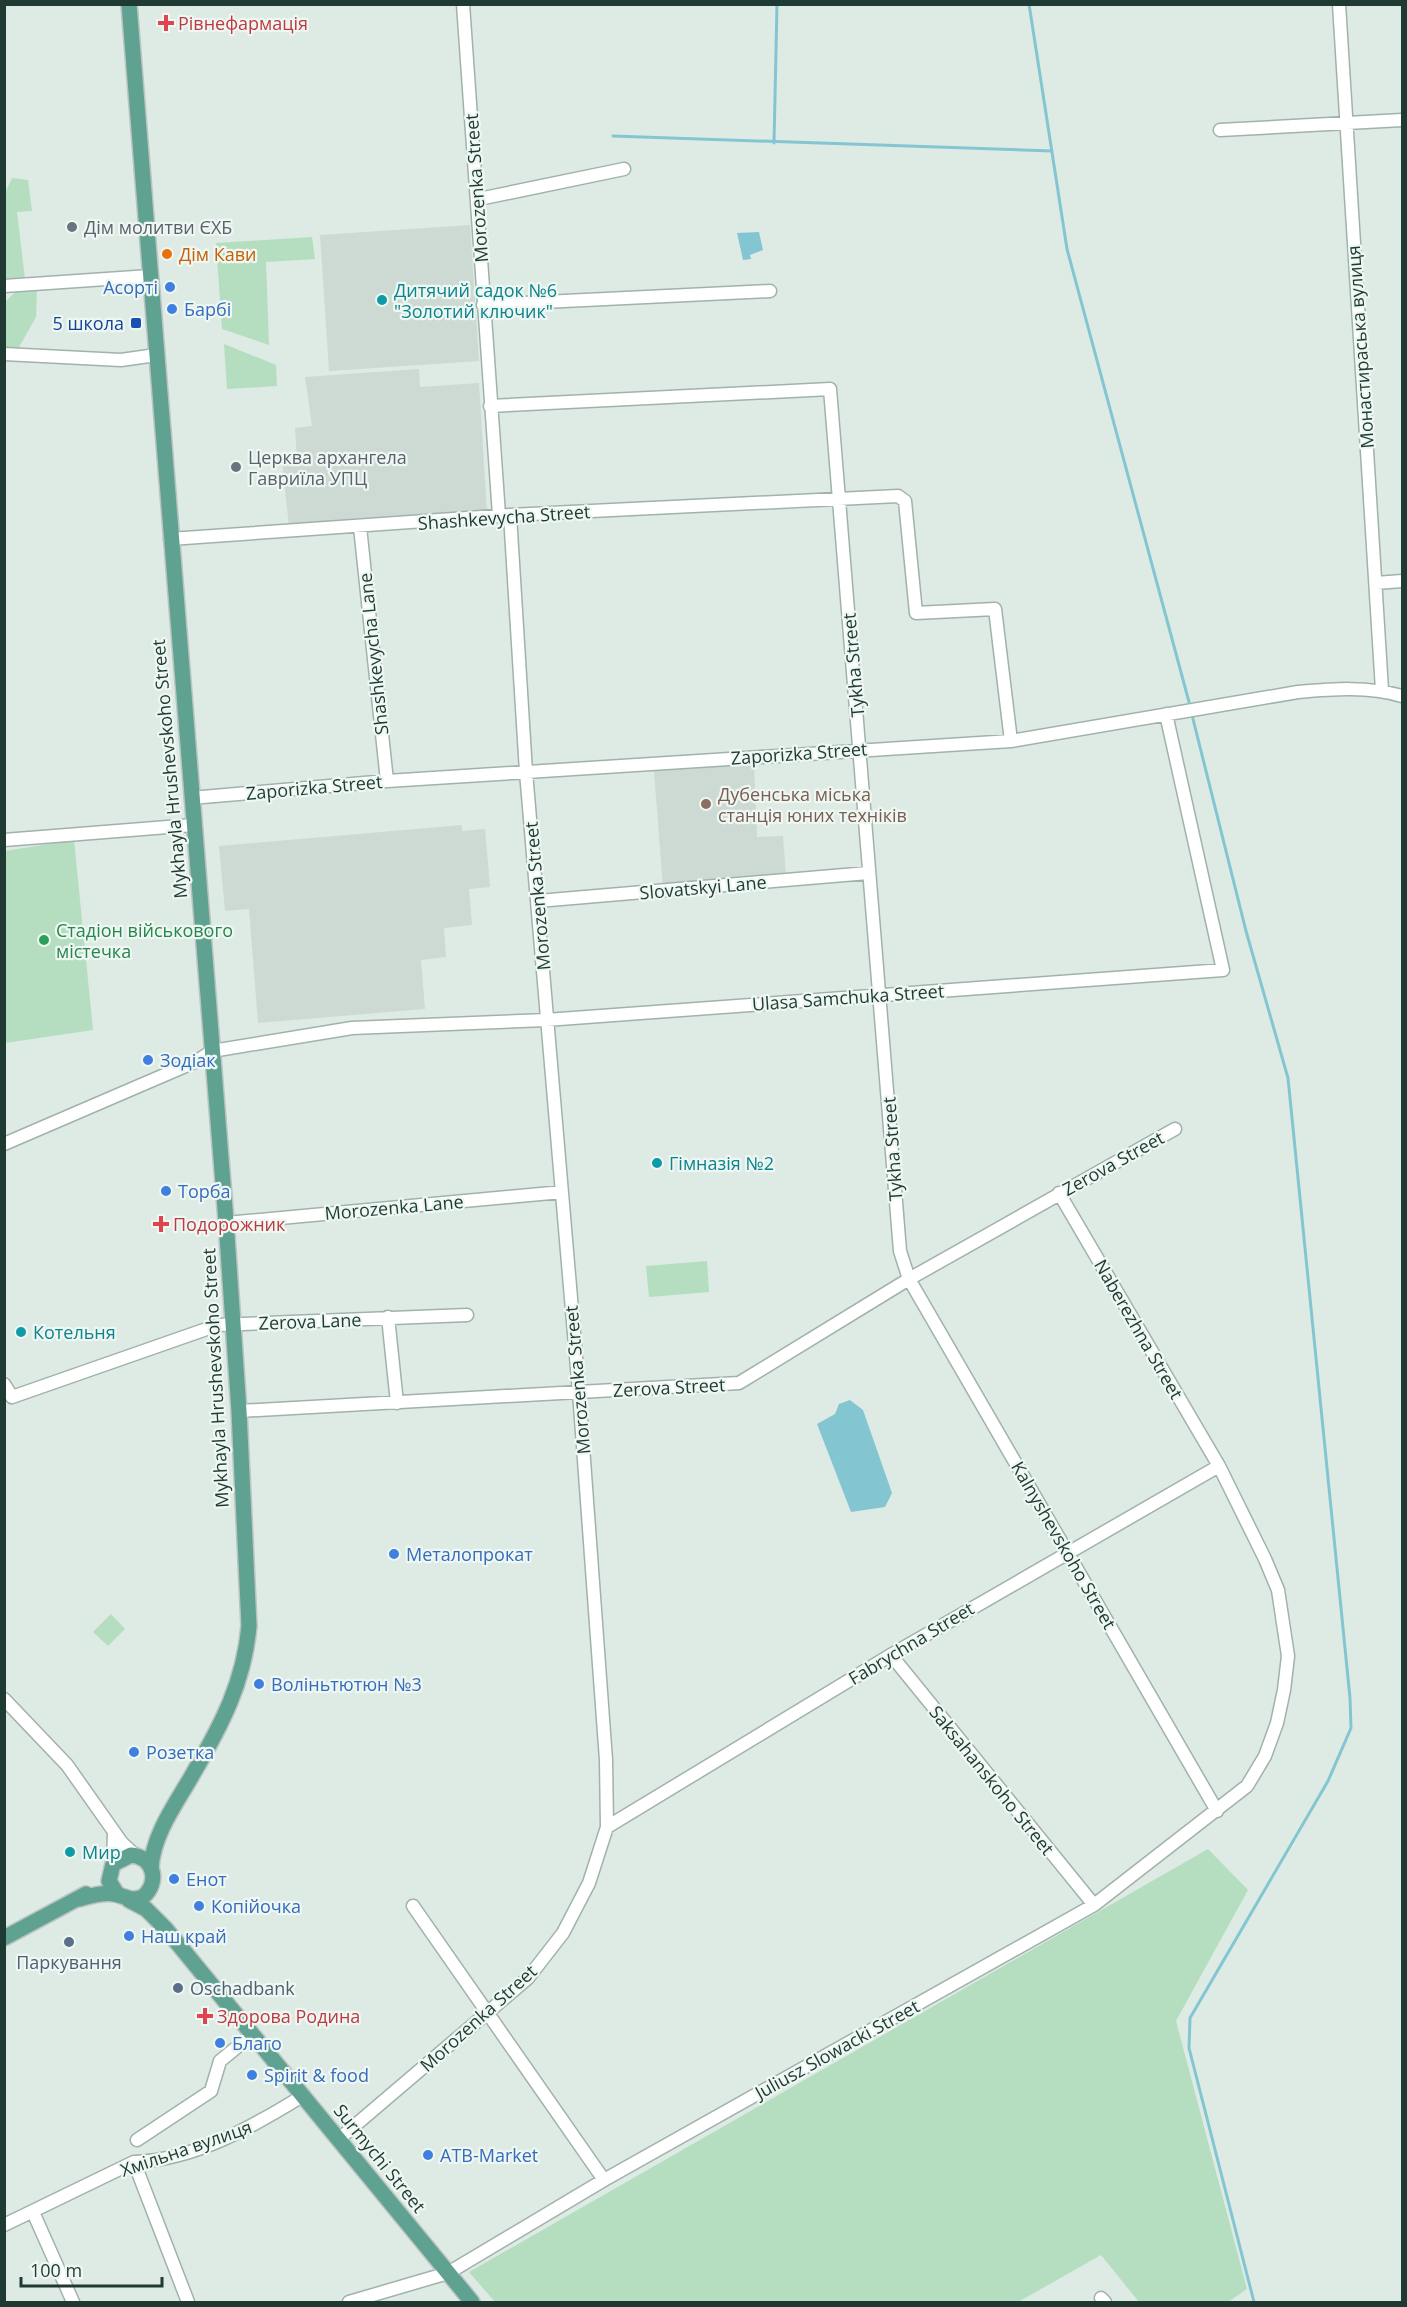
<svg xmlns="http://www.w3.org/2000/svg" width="1407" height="2307" font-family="'Open Sans',sans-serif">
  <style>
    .built { fill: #ccdad3 }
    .green { fill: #b5ddc0 }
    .water { fill: #83c6d2 }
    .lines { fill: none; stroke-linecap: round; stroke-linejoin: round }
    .stream { stroke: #83c6d2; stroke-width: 3 }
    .minor-casing { stroke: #a1b2ab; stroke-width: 15 }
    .major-casing { stroke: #bcc4c2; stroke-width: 18 }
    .minor { stroke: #fff; stroke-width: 12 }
    .major { stroke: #60a291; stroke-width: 15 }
    .health-dot { fill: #e0444e; stroke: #eef7f2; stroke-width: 2 }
    .worship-dot { fill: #6b7280; stroke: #eef7f2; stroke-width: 2 }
    .food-dot { fill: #e8710a; stroke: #eef7f2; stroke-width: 2 }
    .shop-dot { fill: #3f7fe0; stroke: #eef7f2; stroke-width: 2 }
    .culture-dot { fill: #0f9aa8; stroke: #eef7f2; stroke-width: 2 }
    .transit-dot { fill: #1a4fb4; stroke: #eef7f2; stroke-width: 2 }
    .education-dot { fill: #8d6e63; stroke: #eef7f2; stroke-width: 2 }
    .leisure-dot { fill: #2e9e5b; stroke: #eef7f2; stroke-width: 2 }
    .service-dot { fill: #5c6f8a; stroke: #eef7f2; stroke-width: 2 }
    .labels { text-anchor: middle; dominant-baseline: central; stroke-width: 4.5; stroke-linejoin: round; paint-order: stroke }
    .health-label { font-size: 18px; fill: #be3a42; stroke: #eef7f2; text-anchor: start }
    .street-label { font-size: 18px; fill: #1f3a33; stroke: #eef7f2 }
    .worship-label { font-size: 18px; fill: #5b616d; stroke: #eef7f2; text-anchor: start }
    .food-label { font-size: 18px; fill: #c56008; stroke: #eef7f2; text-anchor: start }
    .shop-label { font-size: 18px; fill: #366cbe; stroke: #eef7f2; text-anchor: start }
    .culture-label { font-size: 18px; fill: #0d838f; stroke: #eef7f2; text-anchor: start }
    .transit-label { font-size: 18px; fill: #164399; stroke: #eef7f2; text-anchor: end }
    .education-label { font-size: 18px; fill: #785e54; stroke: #eef7f2; text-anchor: start }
    .leisure-label { font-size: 18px; fill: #27864d; stroke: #eef7f2; text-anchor: start }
    .service-label { font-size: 18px; fill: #4e5e75; stroke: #eef7f2 }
  </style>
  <rect width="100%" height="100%" fill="#deeae4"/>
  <path class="built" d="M470 225 479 361 329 371 320 235Z
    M419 369 420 387 479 383 487 513 289 526 282 462 297 460 295 428 312 426 305 377Z
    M754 764 757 837 783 836 786 876 663 887 654 771Z
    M462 825V831L485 829 490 887 469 889 472 925 444 928 446 957 421 960 425 1009 258 1023 249 909 225 911 219 846Z"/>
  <path class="green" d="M12 178 28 180 32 211 17 212 25 279 5 281V193Z
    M312 237 315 259 266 262 269 345 222 329 216 243Z
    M37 290 36 317 18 349H5V302L15 292Z
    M224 344 276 365 277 386 227 389Z
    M74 840 93 1030 5 1043V851Z
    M707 1261 709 1292 649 1297 646 1266Z
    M111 1614 125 1629 108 1646 93 1632Z
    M1208 1849 1248 1890 1176 2021 1247 2289 1228 2302H1139L1101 2255 1018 2302H495L469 2272Z"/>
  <path class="water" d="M759 232 763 250 750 255 751 259 743 260 737 233Z
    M850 1400 863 1410 892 1493 885 1507 851 1512 817 1424 835 1414 839 1404Z"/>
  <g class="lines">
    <path class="stream" d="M1029 4 1067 249 1189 702
      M613 136 1052 151
      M774 143 777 4
      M1192 715 1246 931 1288 1078 1350 1698 1351 1728 1328 1781 1190 2018 1189 2048 1254 2302"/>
    <g class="minor-casing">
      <path id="minor" d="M463 4 499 515
        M1339 4 1382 690
        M1220 130 1402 120
        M479 199 624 169
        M4 286 150 276
        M483 305 770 291
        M4 354 121 360 156 355
        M490 406 830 389 900 1251 909 1279 1217 1811
        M360 527 387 781
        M170 539 510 515 898 496 905 501 916 613 995 609 1011 741
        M1376 583 1402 581
        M191 798 387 781 1011 741 1298 692C1333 689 1368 686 1402 696
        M4 840 193 825
        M538 901 868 873
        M4 1144 197 1061 212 1051 352 1028 546 1020 1223 970 1166 714
        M226 1223 562 1192
        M388 1317 397 1403
        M4 1384 12 1397 218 1325 467 1315
        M239 1411 739 1383 909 1279 1175 1129
        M891 1655 1094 1905
        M4 1699 67 1765 122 1843 136 1856
        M607 1827 891 1655 1219 1466
        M113 1864 114 1832
        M413 1906 604 2180
        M339 2139 528 1978 563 1933 589 1883 607 1827 606 1760 579 1392 526 772 510 515
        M137 2140 211 2091 220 2061 253 2034
        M134 2162 188 2302
        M33 2212 73 2302
        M4 2225 134 2162C195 2160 254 2126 304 2095
        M1101 2298 1105 2302
        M349 2302 448 2273 604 2180 1094 1905 1247 1786 1265 1756 1277 1723 1284 1690 1288 1656 1278 1590 1265 1559 1219 1466 1059 1193"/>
    </g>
    <g class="major-casing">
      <path id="major" d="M129 4 226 1221 239 1411 249 1626C244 1682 222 1724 194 1772 178 1801 153 1833 151 1868
        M79 1899C90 1896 103 1892 114 1894 126 1896 130 1902 143 1897 160 1882 154 1857 131 1855L113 1864 109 1881 117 1894
        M129 1900 146 1909 165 1928 472 2302
        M4 1938 86 1894"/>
    </g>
    <use href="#minor" class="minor"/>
    <use href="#major" class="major"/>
  </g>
  <g class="health-dot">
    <path d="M163 14h6v6h6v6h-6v6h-6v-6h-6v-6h6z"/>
    <path d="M158 1215h6v6h6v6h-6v6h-6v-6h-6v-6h6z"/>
    <path d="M202 2007h6v6h6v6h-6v6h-6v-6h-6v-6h6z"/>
  </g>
  <g class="worship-dot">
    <circle cx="72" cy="227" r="6"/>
    <circle cx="236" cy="467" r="6"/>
  </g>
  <circle class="food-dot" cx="167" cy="254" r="6"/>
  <g class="shop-dot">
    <circle cx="170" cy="287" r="6"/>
    <circle cx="172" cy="309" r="6"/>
    <circle cx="148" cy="1060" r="6"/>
    <circle cx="166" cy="1191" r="6"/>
    <circle cx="394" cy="1554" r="6"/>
    <circle cx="259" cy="1684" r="6"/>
    <circle cx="134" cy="1752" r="6"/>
    <circle cx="174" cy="1879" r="6"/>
    <circle cx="199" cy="1906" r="6"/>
    <circle cx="129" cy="1936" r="6"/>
    <circle cx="220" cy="2043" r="6"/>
    <circle cx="252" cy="2075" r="6"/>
    <circle cx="428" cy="2155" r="6"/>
  </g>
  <g class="culture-dot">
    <circle cx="382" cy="300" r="6"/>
    <circle cx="657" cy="1163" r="6"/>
    <circle cx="21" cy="1332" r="6"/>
    <circle cx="70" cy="1852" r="6"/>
  </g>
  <rect class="transit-dot" x="130" y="317" width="12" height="12" rx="3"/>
  <circle class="education-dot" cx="706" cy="804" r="6"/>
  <circle class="leisure-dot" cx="44" cy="940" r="6"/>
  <g class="service-dot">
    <circle cx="69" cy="1942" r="6"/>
    <circle cx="178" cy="1988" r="6"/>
  </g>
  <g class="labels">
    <g class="health-label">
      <text x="178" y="23">Рівнефармація</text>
      <text x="173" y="1224">Подорожник</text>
      <text x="217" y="2016">Здорова Родина</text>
    </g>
    <g class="street-label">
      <text transform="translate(476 188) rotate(-94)">Morozenka Street</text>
      <text transform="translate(1360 347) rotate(-94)">Монастираська вулиця</text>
      <text transform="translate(504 517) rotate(-4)">Shashkevycha Street</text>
      <text transform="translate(373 654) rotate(-96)">Shashkevycha Lane</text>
      <text transform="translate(853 665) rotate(-95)">Tykha Street</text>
      <text transform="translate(799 753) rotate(-4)">Zaporizka Street</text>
      <text transform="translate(169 769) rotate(-95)">Mykhayla Hrushevskoho Street</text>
      <text transform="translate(314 787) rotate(-5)">Zaporizka Street</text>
      <text transform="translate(703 887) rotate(-5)">Slovatskyi Lane</text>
      <text transform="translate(537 896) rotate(-95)">Morozenka Street</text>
      <text transform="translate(848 997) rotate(-4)">Ulasa Samchuka Street</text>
      <text transform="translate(892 1149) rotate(-94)">Tykha Street</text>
      <text transform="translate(1113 1163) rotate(-29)">Zerova Street</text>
      <text transform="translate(394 1207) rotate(-5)">Morozenka Lane</text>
      <text transform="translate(310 1321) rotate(-2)">Zerova Lane</text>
      <text transform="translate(1139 1329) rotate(60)">Naberezhna Street</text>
      <text transform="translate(215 1378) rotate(-93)">Mykhayla Hrushevskoho Street</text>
      <text transform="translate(577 1380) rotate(-95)">Morozenka Street</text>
      <text transform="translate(669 1387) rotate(-3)">Zerova Street</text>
      <text transform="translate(1064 1545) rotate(60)">Kalnyshevskoho Street</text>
      <text transform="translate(911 1643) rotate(-31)">Fabrychna Street</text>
      <text transform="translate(992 1780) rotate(51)">Saksahanskoho Street</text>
      <text transform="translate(478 2018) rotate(-42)">Morozenka Street</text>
      <text transform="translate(837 2049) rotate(-29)">Juliusz Slowacki Street</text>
      <text transform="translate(186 2148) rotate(-19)">Хмільна вулиця</text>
      <text transform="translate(380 2158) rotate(51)">Surmychi Street</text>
    </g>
    <g class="worship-label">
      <text x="84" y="227">Дім молитви ЄХБ</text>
      <text x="248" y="457">Церква архангела<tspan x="248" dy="21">Гавриїла УПЦ</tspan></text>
    </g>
    <g class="food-label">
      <text x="179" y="254">Дім Кави</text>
    </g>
    <g class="shop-label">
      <text x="158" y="287" text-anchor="end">Асорті</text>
      <text x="184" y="309">Барбі</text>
      <text x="160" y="1060">Зодіак</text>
      <text x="178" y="1191">Торба</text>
      <text x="406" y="1554">Металопрокат</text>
      <text x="271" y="1684">Воліньтютюн №3</text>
      <text x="146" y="1752">Розетка</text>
      <text x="186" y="1879">Енот</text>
      <text x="211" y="1906">Копійочка</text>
      <text x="141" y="1936">Наш край</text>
      <text x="232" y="2043">Благо</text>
      <text x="264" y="2075">Spirit &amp; food</text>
      <text x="440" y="2155">ATB-Market</text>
    </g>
    <g class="culture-label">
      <text x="394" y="290">Дитячий садок №6<tspan x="394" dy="21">"Золотий ключик"</tspan></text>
      <text x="669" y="1163">Гімназія №2</text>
      <text x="33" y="1332">Котельня</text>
      <text x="82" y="1852">Мир</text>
    </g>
    <g class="transit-label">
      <text x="124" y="323">5 школа</text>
    </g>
    <g class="education-label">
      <text x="718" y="794">Дубенська міська<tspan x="718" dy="21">станція юних техніків</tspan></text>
    </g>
    <g class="leisure-label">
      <text x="56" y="930">Стадіон військового<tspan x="56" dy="21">містечка</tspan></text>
    </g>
    <g class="service-label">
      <text x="69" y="1962">Паркування</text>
      <text x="190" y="1988" text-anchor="start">Oschadbank</text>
    </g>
  </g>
  <rect width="1407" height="2307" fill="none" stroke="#1f3a33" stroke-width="12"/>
  <path d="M21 2277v9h141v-9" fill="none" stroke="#1f3a33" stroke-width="3"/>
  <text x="30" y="2277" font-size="18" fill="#1f3a33" stroke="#eef7f2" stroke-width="4.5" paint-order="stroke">100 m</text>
</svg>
